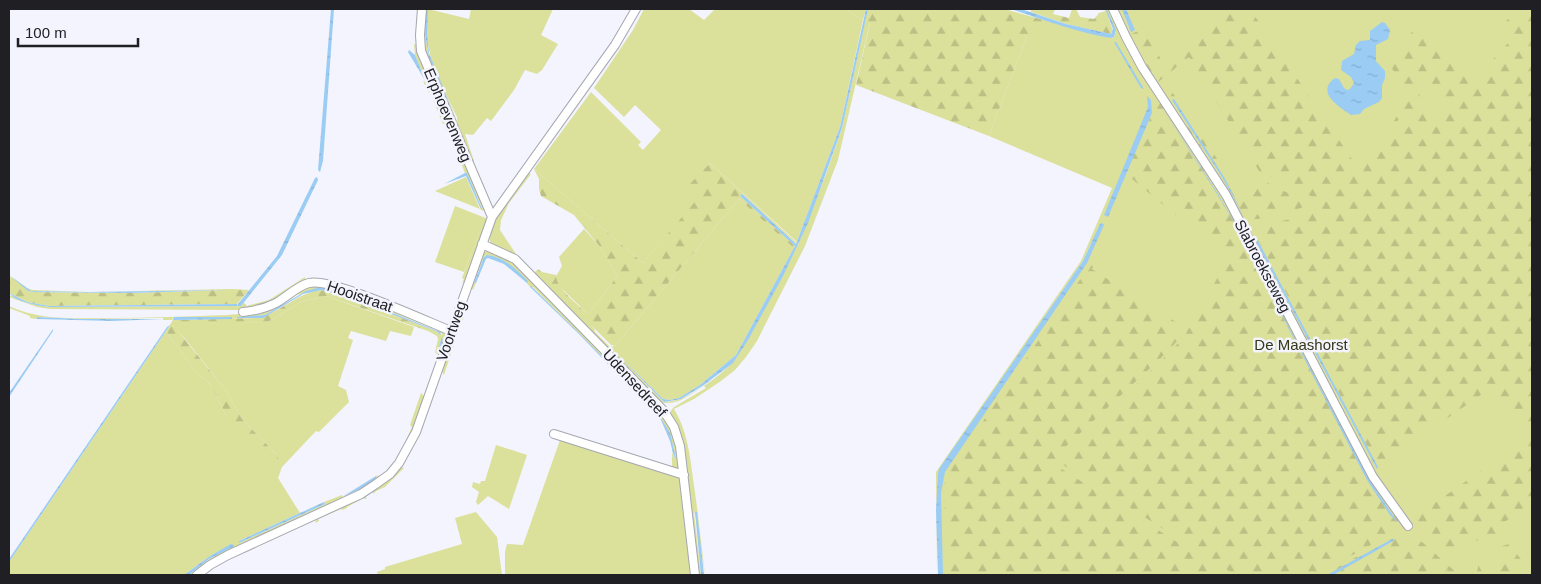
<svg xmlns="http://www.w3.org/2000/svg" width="1541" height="584" font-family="Helvetica,sans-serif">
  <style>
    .green { fill: #dbe09a; fill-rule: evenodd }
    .forest { fill: url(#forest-firs); fill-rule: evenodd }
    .water { fill: url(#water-ripples) }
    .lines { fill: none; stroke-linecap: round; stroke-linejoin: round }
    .minor-casing { stroke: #a6a7b0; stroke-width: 10 }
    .minor { stroke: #fff; stroke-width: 8 }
    .labels { text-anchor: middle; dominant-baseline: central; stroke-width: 5; stroke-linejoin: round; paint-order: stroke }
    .street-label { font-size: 15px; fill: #202024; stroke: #f3f4fd }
    .park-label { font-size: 15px; fill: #353716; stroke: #f3f4fd }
  </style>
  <defs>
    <pattern id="forest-firs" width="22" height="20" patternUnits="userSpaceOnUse" patternTransform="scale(1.25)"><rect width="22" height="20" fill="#dbe09a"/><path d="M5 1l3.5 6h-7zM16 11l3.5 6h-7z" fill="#bcc085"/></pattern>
    <pattern id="water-ripples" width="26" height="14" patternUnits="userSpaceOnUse" patternTransform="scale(1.25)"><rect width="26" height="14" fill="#9bccf4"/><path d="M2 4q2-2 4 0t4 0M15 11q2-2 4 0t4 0" fill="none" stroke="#85afd1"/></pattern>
  </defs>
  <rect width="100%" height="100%" fill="#f3f4fd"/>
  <path class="green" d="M424 9H426L425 34 429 57 457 121V117C441 83 420 48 428 9L469 19 471 9H553L541 35 558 44 542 70 537 74 525 70 514 90 491 121 487 118 473 135 465 134 474 161 472 162 430 68 422 41Z
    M644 9H689L704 20 715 9H845L863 20 840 127 796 244V241L710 163 688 187 700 197 643 263 534 169 591 92 641 142 638 145 643 150 661 130 635 105 624 117 594 88 633 30Z
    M1104 9H1532V575H939V472L936 510 937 575 936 472 1081 261 1112 188 989 136 1027 36 1051 22 1112 38 1114 37 1116 31ZM1093 239 1084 264 1026 344 1083 261Z
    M865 21 870 22 838 160 805 246 757 341 746 357 735 370 721 381 694 399 674 409C687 430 690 455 693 479 698 511 701 543 705 575L695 512 694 513 701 575H697L683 455 669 413 674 407 706 388 704 386C688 396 678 406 659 402L531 272 491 243C482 227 518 186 528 173L531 174 509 203 501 220 500 230 518 257 588 328 592 326 595 330 594 331 610 347 615 346 739 199 793 246H795L736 355 700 385 679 398 670 400 663 399 617 354 664 402C670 401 677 401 683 398 700 390 726 372 737 357L798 244 826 174 842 128Z
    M414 44 417 45 419 56 430 82 425 85 423 81 426 82 415 55Z
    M427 90 434 91 449 124H443L430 92H429Z
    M445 128 451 129 486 211 481 210 480 208H482L467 174 465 173 448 131 446 130 447 132Z
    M466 177 480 209 435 191Z
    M455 206 488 219 465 282 462 283 464 279 462 278 485 218 464 272 435 262Z
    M584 229 600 247 617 275 611 285 589 313H587L558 285 555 278 562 266 559 257Z
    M488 250 517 264 666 417 677 442 681 467 679 470H672V452L674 458 676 457C672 441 668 429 659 415L533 287H530C518 273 509 259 487 255L484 257 474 282V283H476L473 290 470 286 483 253Z
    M305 277V282L277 301 241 310 50 309 37 307 9 297V295L27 303 49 307 236 306 237 304 241 306 243 303 246 304V306L269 300Z
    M316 284 361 297 444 332 446 337 440 355 435 353 439 352 442 334 435 329 359 300 321 287 297 295 265 315 232 319V317H174L172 320H163V318L80 319 38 317 36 319 30 318V316L9 308V306C40 321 77 318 112 318 150 318 189 316 228 315L249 313 301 289Z
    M326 296 414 327 411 336 390 331 386 341 351 331 348 338 353 340 338 386 346 390 349 402 319 432 316 431 282 467 278 478 300 513 239 541V543L325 504 324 502 342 495 343 498 358 490 378 475 379 477 362 490 204 566 193 575H189L209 559 233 544 210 556 184 575H9V562L166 331 194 370 210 384 226 415 278 456 242 419 225 389 186 340 173 326 175 324 268 322 301 302Z
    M464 304 468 306 457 335 444 375 441 370Z
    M421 393 424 396V400L409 442 406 440 412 427 410 425Z
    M560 440 682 479 693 575H505V552L507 544 523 545Z
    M496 445 527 455 509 509 488 496 478 505 476 502 479 492 472 487 473 482 480 484 481 481H485Z
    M400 467 404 468 385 487 376 491 373 494V490Z
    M363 495 367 498 365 499 364 498 347 507V508L342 510 341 509 318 519 319 521 315 523 317 517Z
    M476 512 497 537 502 575H378L377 572 385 569V567L462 544 455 518Z"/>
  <path class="forest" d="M845 9H866L863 20Z
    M868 9H1004L1051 22 1048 24 1043 39 1027 36 989 136 856 85 870 23 865 21Z
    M1031 9H1055L1053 14 1069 18 1072 9H1076L1080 17 1094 19 1099 13 1106 11 1113 31 1110 34 1066 24 1031 12Z
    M1131 9H1136L1164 66 1235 9H1250L1354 162 1317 199 1259 171 1189 57 1157 83 1129 35 1138 31Z
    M1515 9H1532V504L1503 523 1506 531C1501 541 1492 539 1484 536L1447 561 1406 523 1528 438 1492 387 1378 467 1253 230 1254 228 1302 216 1319 208 1397 130 1415 117 1414 116 1422 110 1431 119 1439 118 1452 108 1439 95 1430 96 1426 93 1423 87 1419 91 1421 105 1411 112 1410 111 1392 125 1408 95 1391 67C1392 51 1406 40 1416 27L1473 80 1511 40 1502 27Z
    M1168 86 1222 166 1240 187H1245L1258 178 1310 204C1292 213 1262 220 1243 220L1160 88ZM1172 99 1224 177 1243 216 1222 177 1193 134Z
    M1162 102 1221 192 1381 495 1401 521 1399 529 1317 575H1235L1060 463 1059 461 1064 452 1162 360 1184 337 1227 261 1225 256 1126 174 1152 113V103L1157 104Z
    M710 163 796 242 795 243 742 194 740 196 794 245 793 247 739 199 615 346 611 345 592 326 588 328 534 273 538 269 542 272 556 275C555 287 578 305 587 313H589L611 285 617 275 600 247 574 215 541 196 539 189V179L534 169 643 263 699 197 687 187Z
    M1090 265 1093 266 1092 269 1179 324 1185 329 1181 337 1161 358 1062 450 1056 461 1057 466 1229 575H947L944 486 947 474Z
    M9 275 27 288 33 290 88 292 232 289 249 290 237 304 49 306 27 302 9 293V276L17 281ZM26 289 31 291 87 292 232 290 129 293 34 292 28 291Z
    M321 290 357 301 436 331 442 336 438 352 435 353 438 339 437 336 428 331 326 296 301 302 268 322 173 325 225 389 242 419 278 456V461L273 465 266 461 226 415 210 384 194 370 166 331 173 320 258 318C281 312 297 293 321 290Z
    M1408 534 1399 553 1398 575H1333L1394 540V539L1327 575H1324L1384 541Z
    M1413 534 1459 575H1453L1416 542 1452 575H1432L1419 556 1407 544 1410 535Z
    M1509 544 1528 568 1517 575H1476L1479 564 1489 573 1507 563 1508 561C1506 554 1500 554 1502 546Z
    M1405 547H1407L1418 557 1430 575H1400L1401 553Z"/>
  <path class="water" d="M331 9H334L323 161 320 172 318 170Z
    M426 9H428L427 34 429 53 457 121 429 57 425 34Z
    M866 9H868L842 128 808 223 783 276 748 340 733 363 704 385 681 399 664 402 617 354 663 399 670 400 679 398 700 385 736 355 795 246 740 196 742 194 796 244 840 127Z
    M1011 9H1021L1066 24 1111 34 1113 29 1106 11 1107 10 1116 30 1114 37 1111 38C1077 32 1044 20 1011 9Z
    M1122 9H1126L1135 30 1131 32Z
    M1382 22 1385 23 1390 30 1388 39 1376 45V61L1385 71V78L1382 85V98L1379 102 1364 109 1360 114 1351 115C1339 106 1315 93 1335 78L1339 79 1344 88 1347 90 1350 89 1354 83 1351 77 1341 70 1342 61 1354 54 1356 45 1360 41 1370 40V31Z
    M1114 42H1116L1144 89 1141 88Z
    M409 50 415 55 426 82 408 52Z
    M1147 96 1151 100 1152 113 1108 217 1104 215 1148 107Z
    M1174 99 1224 177 1244 216 1222 177 1172 100Z
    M1160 104 1218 194 1240 233 1217 194Z
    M465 173H467L482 209 480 207 466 176 444 184Z
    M317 177 318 180 282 255 241 306H238V304L277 256 315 178Z
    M1102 223 1104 225 1087 263 945 472 941 493 943 575H938L936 510 938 474 939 469 1083 261 1100 224Z
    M1256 237 1378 467 1377 469 1254 238Z
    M1243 241 1369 479 1398 523 1390 515 1367 480Z
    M487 255C504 257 516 269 528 281L527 283 504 264 488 258 486 259 476 283H474L484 257Z
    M9 275 31 291 87 292 232 290 129 293 34 292 28 291Z
    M531 286 580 334 659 415 670 433 676 458 674 457 670 441 661 420 579 334 530 287Z
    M321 287 398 315 440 332 443 340 439 352 438 351 442 336 436 331 357 301 321 290 303 294 263 318H237V317L265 315 306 291Z
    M9 293 27 302 49 306 237 304V306L49 307C36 305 18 303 9 293Z
    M37 317 80 319H164L112 321 37 319Z
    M174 317H232V319L173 320Z
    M170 325 166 331 9 562V559L167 327Z
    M53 329V331L9 397V393Z
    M376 476V479L358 490 342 497Z
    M324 502 325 504 239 543V541Z
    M695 512H697L704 575H701Z
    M1392 539 1395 540 1333 575H1327Z
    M231 544 234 545 233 547 209 559 189 575H184L210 556Z"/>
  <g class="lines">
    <g class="minor-casing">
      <path id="minor" d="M422 9 420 35 421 51 492 217
        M1113 9 1126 37 1142 67 1226 195 1373 477 1408 526
        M482 244 515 259 663 410 674 427 680 446 695 575
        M243 312C254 311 266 308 276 303 287 297 297 286 309 283 331 277 426 321 451 331
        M554 434 684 475
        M197 575 210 565 228 555 361 494 376 484 390 474 399 463 416 432 492 217 615 45 636 9"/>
    </g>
    <use href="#minor" class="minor"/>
  </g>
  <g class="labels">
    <g class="street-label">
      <text transform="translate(448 115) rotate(67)">Erphoevenweg</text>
      <text transform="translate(1263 266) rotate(62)">Slabroekseweg</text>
      <text transform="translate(360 296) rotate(19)">Hooistraat</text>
      <text transform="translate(451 331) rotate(-71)">Voortweg</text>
      <text transform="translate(635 383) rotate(47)">Udensedreef</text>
    </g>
    <g class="park-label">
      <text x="1301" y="344">De Maashorst</text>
    </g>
  </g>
  <rect width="1541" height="584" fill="none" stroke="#202024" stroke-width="20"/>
  <path d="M18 38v8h120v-8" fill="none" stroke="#202024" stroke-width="2.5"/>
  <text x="25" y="38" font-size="15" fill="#202024" stroke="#f3f4fd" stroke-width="4" paint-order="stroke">100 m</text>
</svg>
